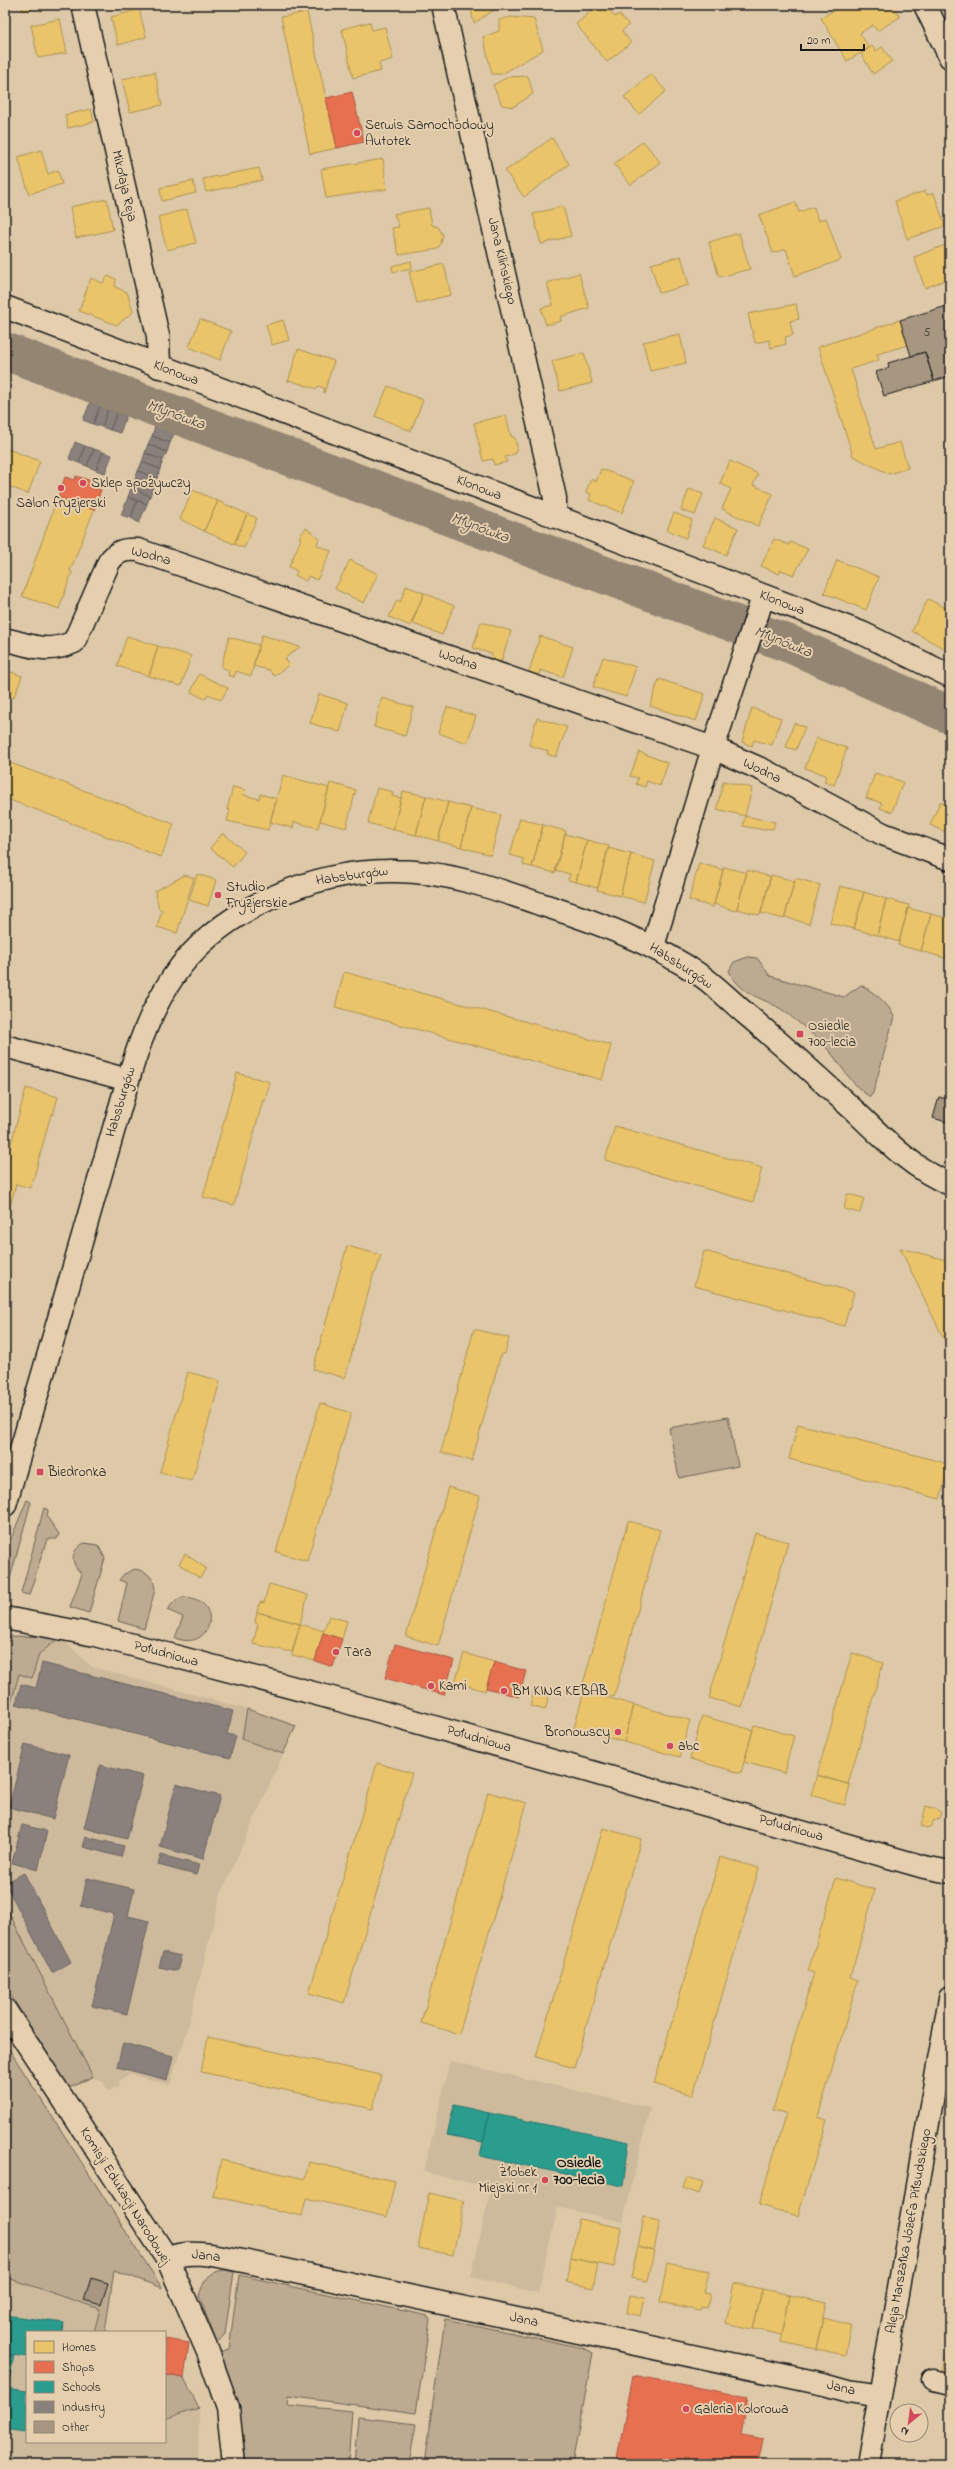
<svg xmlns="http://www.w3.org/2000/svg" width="955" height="2469" font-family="'Indie Flower',sans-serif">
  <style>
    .built { fill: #cdb99c }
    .green { fill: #bdab91; stroke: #6c6456 }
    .homes { fill: #e9c46a; stroke: #ac9253 }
    .shops { fill: #e76f51; stroke: #aa5641 }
    .schools { fill: #2a9d8f; stroke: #26766c }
    .industry { fill: #8a817c; stroke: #69635f }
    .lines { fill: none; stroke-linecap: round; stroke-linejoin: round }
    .river { stroke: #938572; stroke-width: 38 }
    .building { fill: #a79781; stroke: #1c1c1c }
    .minor-casing { stroke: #1c1c1c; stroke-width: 25 }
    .major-casing { stroke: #1c1c1c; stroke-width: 25 }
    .minor { stroke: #e5cfae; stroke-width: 22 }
    .major { stroke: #e5cfae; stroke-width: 22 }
    .poi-dot { fill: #d1495b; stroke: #e5cfae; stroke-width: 1.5 }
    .labels { text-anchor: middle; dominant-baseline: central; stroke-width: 4; stroke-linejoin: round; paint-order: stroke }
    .number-label { font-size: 12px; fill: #3f3b35 }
    .poi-label { font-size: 14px; fill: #1c1c1c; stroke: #e5cfae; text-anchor: start }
    .street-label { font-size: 14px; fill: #1c1c1c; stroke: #e5cfae }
    .water-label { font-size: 15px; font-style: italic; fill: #46413a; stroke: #e5cfae }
    .neighbourhood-label { font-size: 15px; font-weight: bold; fill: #1c1c1c; stroke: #e5cfae }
  </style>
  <rect width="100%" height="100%" fill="#ddc8a8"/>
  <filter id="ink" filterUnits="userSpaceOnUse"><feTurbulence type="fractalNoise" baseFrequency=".025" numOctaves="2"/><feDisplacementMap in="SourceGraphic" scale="8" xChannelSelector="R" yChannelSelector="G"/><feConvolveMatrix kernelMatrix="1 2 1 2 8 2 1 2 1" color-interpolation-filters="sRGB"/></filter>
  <g filter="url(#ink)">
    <path class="built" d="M60 1637 92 1667 247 1709 242 1739 283 1754 220 1896 184 2042 178 2057 170 2085 130 2074 118 2082 119 2085 109 2091 102 2081 93 2077 5 1905V1725L19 1674 32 1678 39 1654Z
      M450 2061 650 2108 623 2222 558 2207 538 2293 471 2277 491 2188 424 2172Z
      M5 2277 100 2310 94 2332H27V2442H165V2419L199 2408 198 2464H5Z"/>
    <path class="green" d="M748 957 757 958 770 976 844 997 861 985C874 993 888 1002 894 1017L873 1093 870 1097C853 1086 844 1070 832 1054 818 1038 801 1024 784 1011 764 997 742 997 729 971L734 962Z
      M728 1417 738 1466 679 1478 669 1428Z
      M27 1500 31 1502 9 1582 5 1580V1553Z
      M44 1508 48 1510 47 1517 59 1534 57 1539H47L29 1595 21 1593Z
      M84 1543 98 1545 105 1558 89 1613 70 1607 82 1574C70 1564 70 1551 84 1543Z
      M135 1569C148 1571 154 1578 155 1590L144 1629 118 1621 127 1583 119 1580 124 1574Z
      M183 1597C224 1597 214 1653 175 1638L183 1617 167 1610 176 1600Z
      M5 1636 60 1637 39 1654 32 1678 19 1674 5 1725Z
      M247 1709 296 1726 283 1754 242 1739Z
      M5 1905 93 2077 69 2087 5 1986Z
      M5 2043 162 2288 114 2270 105 2332H94L100 2309 5 2277Z
      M225 2270 234 2272 225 2334 217 2343 199 2296C203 2281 209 2271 225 2270Z
      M239 2275 428 2316 430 2319 416 2413 288 2396 287 2405 352 2411 348 2464H243L235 2398 220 2352 229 2349Z
      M445 2319 584 2348 593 2353 572 2464H424Z
      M165 2375 184 2378 199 2408 165 2419Z
      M358 2417 416 2424 409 2464H354Z"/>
    <path class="homes" d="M22 5H49L23 11Z
      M470 5H502L474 23Z
      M599 5H605L615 17 619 14 629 25 622 31 631 43 607 62 576 24Z
      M843 5H893L900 17 877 31 873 25 860 33 869 48 847 61 821 18Z
      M139 9 146 37 118 45 111 17Z
      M307 12 337 148 310 154 281 17Z
      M510 17 534 19 543 50 502 74H492L483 37 499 31V20Z
      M60 19 67 53 38 58 31 25Z
      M370 22 372 30 385 27 393 59 379 63 381 71 353 78 342 29Z
      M872 46 876 51 882 47 892 61 873 74 861 54Z
      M155 72 162 105 130 112 122 79Z
      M651 74 666 91 639 114 624 97Z
      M528 76 533 94 513 107 502 105 493 85 508 77Z
      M91 109 94 122 68 128 65 115Z
      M552 138 569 164 524 197 505 171Z
      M643 141 660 162 631 185 614 164Z
      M41 150 48 174 58 170 62 184 29 194 18 157Z
      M383 159 387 189 326 198 321 169Z
      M259 168 262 180 206 192 203 179Z
      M193 181 196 193 162 201 160 188Z
      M925 191 927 195 934 193 945 226 907 239 895 201Z
      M107 199 113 230 76 238 70 207Z
      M795 202 799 212 814 207 818 221 826 218 841 260 795 276 786 249 773 253 759 215Z
      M563 206 571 236 541 244 533 214Z
      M429 208 432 225 438 227 443 235 441 243 438 249 399 255 392 228 399 227 394 214Z
      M187 209 196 243 167 250 158 217Z
      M739 233 750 269 719 277 709 242Z
      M948 244 950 278 925 288 914 257Z
      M681 256 689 285 659 293 651 264Z
      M411 261 412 268 393 272 392 266Z
      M444 264 451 295 417 303 409 272Z
      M579 273 589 308 560 317 561 321 546 325 541 308 553 305 547 283Z
      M108 276 116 279 115 287 127 292 133 312 117 325 79 311 91 278 103 283Z
      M796 304 799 319 790 321 793 335 785 337 786 344 771 348 769 340 755 343 748 314Z
      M200 319 231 331 220 360 189 347Z
      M283 320 289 340 272 345 266 325Z
      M900 320 908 345 877 354 879 360 851 369 876 449 900 442 908 468 889 474 853 456 818 347Z
      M680 334 686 363 650 371 643 342Z
      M298 349 334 361 324 393V388L318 386 317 389 289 380 288 382Z
      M584 353 592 383 560 391 552 361Z
      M388 386 423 400 411 431 375 416Z
      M506 415 511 436 515 438 517 447 515 454 505 457 507 462 494 465 493 459 483 461 474 423Z
      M5 448 40 461 28 494 5 485Z
      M730 461 758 474 753 485 773 494 758 526 722 509 731 489 720 483Z
      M601 469 634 481 622 513 589 500 591 494 586 492 591 479 596 482Z
      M689 489 703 494 695 515 681 510Z
      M193 490 218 501 204 531 180 519Z
      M58 497 94 510 70 571 72 572 59 609 22 596Z
      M218 501 247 514 234 544 204 531Z
      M674 513 692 520 686 538 667 530Z
      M247 514 257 518 244 548 234 544Z
      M715 518 738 528 726 555 703 545Z
      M306 528 319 538 317 545 331 551 317 580 308 576 306 581 295 575 297 571 289 567 301 539 299 537Z
      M774 539 789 545 790 542 808 549 794 575 781 570 779 574 761 566Z
      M350 560 378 574 364 603 335 589Z
      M837 560 879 577 866 610 824 593Z
      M406 586 424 593 411 626 389 617 397 600 400 602Z
      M424 593 454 606 442 635 411 623Z
      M928 599 950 610V640L945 649 912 631Z
      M481 622 511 631 501 662 491 659 492 654 473 648Z
      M262 635 300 647 285 658 289 665 274 676 269 670 253 666Z
      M127 636 158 646 149 676 117 666Z
      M540 636 573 647 563 677 540 670 539 675 529 672Z
      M229 637 259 645 251 676 236 671 234 677 228 675 229 670 221 667Z
      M158 646 191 656 181 686 149 676Z
      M603 657 636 667 626 697 593 687Z
      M5 670 22 676 14 698 5 694Z
      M199 674 228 688 221 700 208 694 205 699 191 692Z
      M659 679 705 694 696 721 650 706Z
      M319 694 348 703 340 732 310 723Z
      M382 698 413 707 405 736 374 727Z
      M447 707 476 716 467 743 438 733Z
      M752 708 781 718 772 745 754 740 752 746 742 742Z
      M537 718 567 727 556 757 547 754 548 751 529 745Z
      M794 723 805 727 796 750 786 747Z
      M816 738 847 748 834 785 824 782 826 775 805 768Z
      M639 752 668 763 660 786 647 781 645 787 636 784 638 778 630 776Z
      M5 761 174 824 161 857 5 798Z
      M875 773 903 782 892 812 880 808 882 803 866 798Z
      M283 775 329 788 318 828 294 822 293 828 270 822Z
      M723 781 752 788 745 816 717 809Z
      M330 783 356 790 346 828 320 821Z
      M233 787 245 790 244 795 259 799 260 794 277 799 268 830 227 821 230 810 227 809Z
      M377 788 393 792 392 796 401 798 393 830 368 823Z
      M403 791 426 796 416 835 393 830Z
      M426 796 448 802 438 841 416 835Z
      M448 802 471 808 461 847 438 841Z
      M940 802 950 807V840L945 838 948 833 930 825Z
      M471 808 501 815 491 855 461 847Z
      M745 816 775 822 773 829 765 828V830L743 826Z
      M520 818 543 825 532 867 523 865 524 859 510 855Z
      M543 825 566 831 555 873 532 867Z
      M223 833 245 852 233 867 210 848Z
      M565 834 587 840 576 882 568 880 570 874 555 870Z
      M587 840 609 846 598 888 576 882Z
      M608 848 631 854 620 896 597 890Z
      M631 854 655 861 644 902 620 896Z
      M699 863 723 870 713 907 689 900Z
      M724 867 747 873 736 911 714 904Z
      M747 870 771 877 760 915 737 909Z
      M197 874 216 880 208 906 189 900Z
      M185 875 194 878 177 933 157 927 162 910 159 909 155 891Z
      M771 875 795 881 784 919 761 913Z
      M795 878 820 885 809 924 785 917Z
      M840 886 864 892 854 929 830 923Z
      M864 892 886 899 877 935 854 929Z
      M886 899 909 905 899 942 877 935Z
      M908 908 931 914 921 951 898 945Z
      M931 914 950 919V940L945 958 921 951Z
      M344 972 611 1045 602 1080 335 1007Z
      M237 1073 270 1082 265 1101 263 1100 234 1205 203 1197Z
      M26 1088 58 1097 53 1115 51 1114 31 1188 16 1184 5 1226V1166Z
      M615 1126 762 1168 753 1202 605 1160Z
      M847 1194 864 1198 860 1213 844 1209Z
      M347 1246 381 1255 376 1272H374L345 1378 313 1369Z
      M900 1248 950 1261V1352Z
      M704 1251 854 1292 844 1326 694 1286Z
      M474 1329 509 1338 505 1354H501L472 1461 441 1452Z
      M188 1372 220 1381 192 1481 160 1472Z
      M320 1403 351 1413 307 1561 276 1552Z
      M798 1424 949 1464 940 1499 789 1459Z
      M448 1487 480 1496 438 1646 406 1636Z
      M628 1521 660 1530 614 1697 582 1688Z
      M755 1533 788 1542 742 1707 709 1698Z
      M185 1554 206 1568 200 1578 179 1564Z
      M269 1584 308 1595 300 1624 257 1612 260 1602 264 1603Z
      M257 1612 300 1624 292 1652 253 1644 258 1624 255 1623Z
      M329 1616 347 1621 342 1639 323 1633Z
      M300 1624 324 1631 315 1661 292 1655Z
      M464 1653 494 1662 485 1691 455 1682Z
      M852 1653 883 1663 848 1784 817 1775Z
      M535 1689 550 1693 545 1710 530 1706Z
      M584 1691 634 1705 624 1742 574 1728Z
      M634 1705 690 1720 680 1757 624 1742Z
      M702 1716 753 1730 741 1773 690 1759Z
      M754 1725 794 1736 784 1773 744 1762Z
      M377 1763 412 1773 344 2003 309 1993Z
      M817 1775 850 1785 845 1805 811 1795Z
      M488 1792 527 1803 459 2034 421 2023Z
      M926 1806 936 1809 941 1813 939 1819 933 1821 932 1826 926 1828 921 1826Z
      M603 1828 641 1839 574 2068 536 2057Z
      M720 1857 759 1868 693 2095 654 2084Z
      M836 1878 875 1890 850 1977 858 1980 818 2117 827 2120 798 2216 759 2205 786 2113 773 2110 814 1973 808 1971Z
      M208 2037 381 2075 373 2109 201 2072Z
      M221 2160 305 2179 309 2162 395 2181 387 2217 306 2198 302 2216 213 2196Z
      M687 2177 703 2182 699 2194 683 2188Z
      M429 2193 464 2201 453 2255 418 2248Z
      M644 2217 660 2220 654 2251 638 2247Z
      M579 2219 622 2228 614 2267 571 2258Z
      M638 2247 654 2251 648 2281 631 2278Z
      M571 2258 598 2264 593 2288 566 2282Z
      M667 2263 709 2271 704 2293 710 2294 707 2308 702 2307 701 2310 660 2302Z
      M734 2283 762 2289 753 2329 726 2323Z
      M762 2289 790 2295 782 2335 753 2329Z
      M630 2295 645 2298 641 2316 627 2313Z
      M790 2295 826 2303 816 2349 781 2342Z
      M823 2318 851 2325 845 2355 816 2349Z
      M947 2347 950 2348V2377L941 2375Z"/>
    <path class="shops" d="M352 92 364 142 337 148 326 98Z
      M76 476 92 481 90 486 101 490 94 510 58 497 65 477 75 480Z
      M323 1633 342 1639 333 1667 315 1661Z
      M395 1644 454 1660 444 1695 385 1678Z
      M494 1662 526 1671 519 1697 486 1688Z
      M165 2339 189 2343 184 2378 165 2375Z
      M633 2375 748 2397 741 2435 764 2439 759 2464H616Z"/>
    <path class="schools" d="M454 2105 489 2113 483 2142 447 2135Z
      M489 2113 629 2142 623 2186 480 2156Z
      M5 2315 64 2323 63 2332H27V2357L5 2354Z
      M5 2354 14 2355 8 2388H5Z
      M5 2388 27 2391 26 2432 5 2429Z"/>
    <path class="industry" d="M90 403 100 406 93 424 83 420Z
      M100 406 108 409 102 427 93 424Z
      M108 409 117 413 110 430 102 427Z
      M117 413 126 416 120 433 110 430Z
      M155 426 174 434 170 443 152 436Z
      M152 436 170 443 167 452 148 444Z
      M75 442 85 446 79 463 69 459Z
      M148 444 167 452 163 460 145 453Z
      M85 446 94 449 87 466 79 463Z
      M94 449 103 452 96 470 87 466Z
      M103 452 112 455 105 473 96 470Z
      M145 453 163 460 160 469 142 462Z
      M142 462 160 469 157 478 138 471Z
      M138 471 157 478 153 487 135 480Z
      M135 480 153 487 150 496 131 488Z
      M131 488 150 496 147 504 128 497Z
      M128 497 137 501 131 518 121 515Z
      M137 501 147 504 139 523 131 518Z
      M42 1663 233 1711 227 1734 236 1736 230 1758 16 1704 21 1684 36 1688Z
      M25 1744 69 1755 53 1819 9 1807Z
      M100 1765 143 1776 127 1839 84 1828Z
      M176 1784 220 1796 203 1859 160 1847Z
      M22 1825 47 1831 38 1870 12 1863Z
      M86 1837 124 1846 121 1857 83 1847Z
      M161 1855 199 1865 196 1875 158 1865Z
      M24 1873 71 1962 52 1973 5 1883Z
      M87 1878 134 1889 128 1916 149 1921 127 2014 92 2006 114 1914 81 1906Z
      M163 1952 181 1956 177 1971 159 1967Z
      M123 2043 173 2056 167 2080 117 2067Z"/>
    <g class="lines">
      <path class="river" d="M5 351 792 645 950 715"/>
    </g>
    <path class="building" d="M950 305V376L934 381 925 352 911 356 900 320Z
      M925 352 934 381 884 396 876 372 889 368 888 363Z
      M939 1097 950 1100V1123L933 1118Z
      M91 2278 108 2283 101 2305 84 2300Z"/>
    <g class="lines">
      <g class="minor-casing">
        <path id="minor" d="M83 5 158 336 159 367
          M443 5 555 498V517
          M5 307 862 633 950 676
          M5 639C31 646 48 654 74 642L109 562C117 551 124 549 138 550L713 748 763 770 883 834 950 859
          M653 946 713 748 763 597
          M5 1046 128 1080
          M5 1505 128 1080C138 1045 152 1008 173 977 219 909 315 869 396 871 445 871 494 888 540 904 597 922 654 943 703 977 718 988 732 1002 746 1014 784 1046 820 1079 857 1113 885 1140 913 1169 950 1184
          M5 1618 95 1635 343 1701 924 1867 950 1872
          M5 2010 167 2258 208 2352 228 2408 234 2464
          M167 2258C193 2249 217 2256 243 2261L824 2384 849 2391 880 2396
          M933 2380 950 2384
          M868 2464 950 1998"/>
      </g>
      <g class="major-casing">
        <path id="major" d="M925 5 950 57"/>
      </g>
      <use href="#minor" class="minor"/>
      <use href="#major" class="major"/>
    </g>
  </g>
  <g class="poi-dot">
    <circle cx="357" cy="133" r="4"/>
    <circle cx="83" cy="483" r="4"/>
    <circle cx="61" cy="488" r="4"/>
    <circle cx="218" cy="895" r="4"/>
    <rect x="796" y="1030" width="8" height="8" rx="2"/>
    <rect x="36" y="1468" width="8" height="8" rx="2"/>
    <circle cx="336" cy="1652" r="4"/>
    <circle cx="431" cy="1686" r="4"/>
    <circle cx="504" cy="1691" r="4"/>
    <circle cx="618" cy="1732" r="4"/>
    <circle cx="670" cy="1746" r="4"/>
    <circle cx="545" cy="2180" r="4"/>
    <circle cx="686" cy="2409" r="4"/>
  </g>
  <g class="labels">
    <g class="number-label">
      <text x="927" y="333">5</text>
    </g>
    <g class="poi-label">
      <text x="365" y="125">Serwis Samochodowy<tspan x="365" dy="16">Autotek</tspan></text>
      <text x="91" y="483">Sklep spożywczy</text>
      <text x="61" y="503" text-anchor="middle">Salon fryzjerski</text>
      <text x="226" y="887">Studio<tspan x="226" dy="16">Fryzjerskie</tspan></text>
      <text x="808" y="1026">Osiedle<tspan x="808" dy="16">700-lecia</tspan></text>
      <text x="48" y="1472">Biedronka</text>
      <text x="344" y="1652">Tara</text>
      <text x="439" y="1686">Kami</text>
      <text x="512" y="1691">BM KING KEBAB</text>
      <text x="610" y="1732" text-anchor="end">Bronowscy</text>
      <text x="678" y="1746">abc</text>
      <text x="537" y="2172" text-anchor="end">Żłobek<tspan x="537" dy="16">Miejski nr 1</tspan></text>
      <text x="694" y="2409">Galeria Kolorowa</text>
    </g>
    <g class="street-label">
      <text transform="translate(124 186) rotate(77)">Mikołaja Reja</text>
      <text transform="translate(502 261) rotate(77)">Jana Kilińskiego</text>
      <text transform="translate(176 373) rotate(21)">Klonowa</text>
      <text transform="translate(479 488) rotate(21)">Klonowa</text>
      <text transform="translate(151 556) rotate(15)">Wodna</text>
      <text transform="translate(782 603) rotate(21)">Klonowa</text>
      <text transform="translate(458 660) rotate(19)">Wodna</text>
      <text transform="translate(762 771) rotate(26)">Wodna</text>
      <text transform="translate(352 876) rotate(-8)">Habsburgów</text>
      <text transform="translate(681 966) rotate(33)">Habsburgów</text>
      <text transform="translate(121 1102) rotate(-73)">Habsburgów</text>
      <text transform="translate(166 1654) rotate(15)">Południowa</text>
      <text transform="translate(479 1739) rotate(16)">Południowa</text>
      <text transform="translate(791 1828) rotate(16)">Południowa</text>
      <text transform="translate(125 2196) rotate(58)">Komisji Edukacji Narodowej</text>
      <text transform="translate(909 2231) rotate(-80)">Aleja Marszałka Józefa Piłsudskiego</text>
      <text transform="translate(206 2256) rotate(6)">Jana</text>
      <text transform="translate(524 2320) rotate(12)">Jana</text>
      <text transform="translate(841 2388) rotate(13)">Jana</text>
    </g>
    <g class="water-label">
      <text transform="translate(176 415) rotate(20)">Młynówka</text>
      <text transform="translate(480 528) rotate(20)">Młynówka</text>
      <text transform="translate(783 642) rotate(22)">Młynówka</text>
    </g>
    <g class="neighbourhood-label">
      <text x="579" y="2163">Osiedle<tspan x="579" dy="17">700-lecia</tspan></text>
    </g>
  </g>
  <rect width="955" height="2469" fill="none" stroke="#e5cfae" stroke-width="20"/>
  <rect x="10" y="10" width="935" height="2449" fill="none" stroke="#1c1c1c" stroke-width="1.5" filter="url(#ink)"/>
  <rect x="26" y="2331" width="140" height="112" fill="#e5cfae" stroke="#958774"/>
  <rect x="34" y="2341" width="20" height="12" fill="#e9c46a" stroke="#958774"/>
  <text x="62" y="2351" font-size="12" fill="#1c1c1c">Homes</text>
  <rect x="34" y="2361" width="20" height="12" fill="#e76f51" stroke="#958774"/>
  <text x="62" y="2371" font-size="12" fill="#1c1c1c">Shops</text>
  <rect x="34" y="2381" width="20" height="12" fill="#2a9d8f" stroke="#958774"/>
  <text x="62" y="2391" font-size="12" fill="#1c1c1c">Schools</text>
  <rect x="34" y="2401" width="20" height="12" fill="#8a817c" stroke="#958774"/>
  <text x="62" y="2411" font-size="12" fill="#1c1c1c">Industry</text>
  <rect x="34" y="2421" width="20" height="12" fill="#a79781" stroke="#958774"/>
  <text x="62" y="2431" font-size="12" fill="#1c1c1c">Other</text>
  <g transform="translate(909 2423) rotate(209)"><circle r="19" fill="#e5cfae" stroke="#958774"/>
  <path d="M0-3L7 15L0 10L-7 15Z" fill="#d1495b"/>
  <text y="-6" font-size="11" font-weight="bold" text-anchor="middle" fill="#1c1c1c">N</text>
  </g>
  <path d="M801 44v6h63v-6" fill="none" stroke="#1c1c1c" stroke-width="2"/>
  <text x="807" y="44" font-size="12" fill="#1c1c1c" stroke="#e5cfae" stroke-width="3" paint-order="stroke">20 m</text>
</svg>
